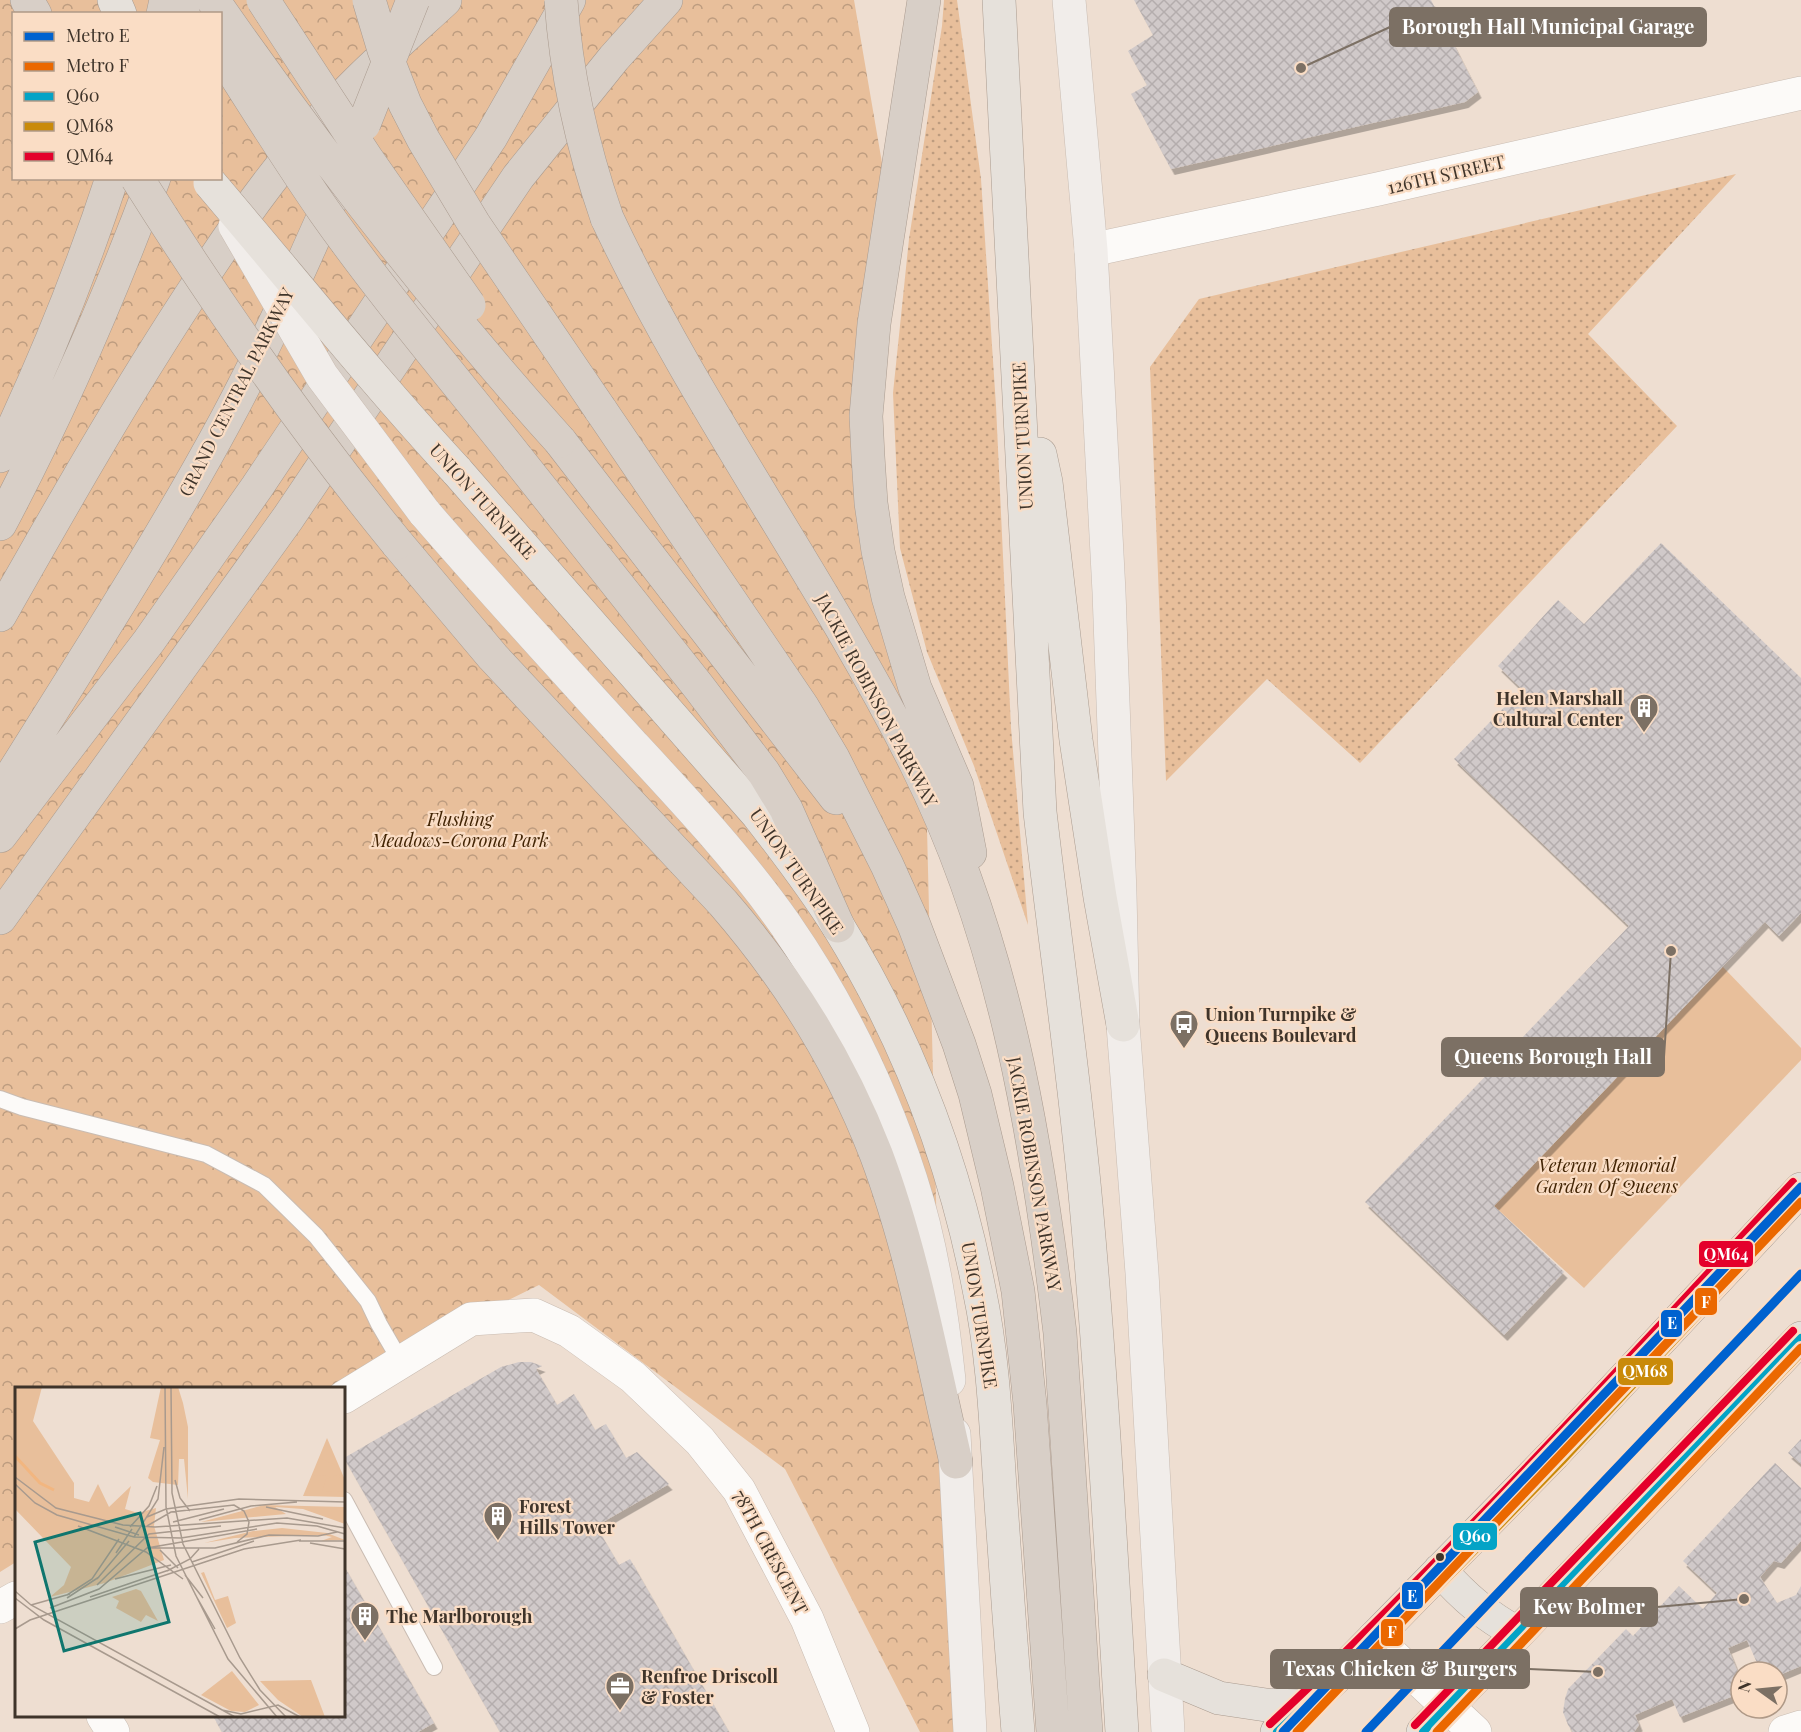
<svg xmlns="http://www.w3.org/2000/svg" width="1801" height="1732" font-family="'Playfair Display',serif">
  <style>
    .grass { fill: url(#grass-dots) }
    .park { fill: url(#park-crowns); fill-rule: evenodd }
    .garden { fill: #e8bf9b }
    .building { fill: url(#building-cross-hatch); filter: url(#shadow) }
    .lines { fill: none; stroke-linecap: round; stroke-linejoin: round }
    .service-casing { stroke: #c9bcb2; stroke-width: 18 }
    .minor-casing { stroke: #c9bcb2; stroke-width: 34 }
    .secondary-casing { stroke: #c9bcb2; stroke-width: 34 }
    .primary-casing { stroke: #aa9b8f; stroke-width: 34 }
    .motorway-casing { stroke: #aa9b8f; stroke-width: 34 }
    .service { stroke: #fcfaf8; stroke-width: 16 }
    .minor { stroke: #fcfaf8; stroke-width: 33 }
    .secondary { stroke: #f1edea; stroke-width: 33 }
    .primary { stroke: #e6e1db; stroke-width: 33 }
    .motorway { stroke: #d8cfc7; stroke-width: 33 }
    .secondary-bridge-casing { stroke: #c9bcb2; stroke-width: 34; stroke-linecap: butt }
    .primary-bridge-casing { stroke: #aa9b8f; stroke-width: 34; stroke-linecap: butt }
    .motorway-bridge-casing { stroke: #aa9b8f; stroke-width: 34; stroke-linecap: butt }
    .secondary-bridge { stroke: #f1edea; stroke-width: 33 }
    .primary-bridge { stroke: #e6e1db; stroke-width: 33 }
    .motorway-bridge { stroke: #d8cfc7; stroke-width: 33 }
    .bus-1-casing { stroke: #faddc5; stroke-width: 12 }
    .bus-2-casing { stroke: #faddc5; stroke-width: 12 }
    .bus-3-casing { stroke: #faddc5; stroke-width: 12 }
    .bus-1 { stroke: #03a3c6; stroke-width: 8 }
    .bus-2 { stroke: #c98a0a; stroke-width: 8 }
    .bus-3 { stroke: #e4002b; stroke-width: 8 }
    .metro-1-casing { stroke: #faddc5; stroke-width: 14 }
    .metro-2-casing { stroke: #faddc5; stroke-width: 14 }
    .metro-1 { stroke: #0062cf; stroke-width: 9 }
    .metro-2 { stroke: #eb6800; stroke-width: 9 }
    .bus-dot { fill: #3f342a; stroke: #faddc5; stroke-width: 2 }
    .labels { text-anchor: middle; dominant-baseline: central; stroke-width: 4.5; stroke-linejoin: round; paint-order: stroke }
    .street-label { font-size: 18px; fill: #3f342a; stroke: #faddc5 }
    .poi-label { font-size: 18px; font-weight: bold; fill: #3f342a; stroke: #faddc5; text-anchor: start }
    .park-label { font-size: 18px; font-style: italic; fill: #422404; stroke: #faddc5 }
    .inset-river { fill: none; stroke: #f2b680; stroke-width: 3 }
    .inset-road { fill: none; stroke: #a89a8e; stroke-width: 1.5 }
    .view { fill: #0f766e; fill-opacity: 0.15; stroke: #0f766e; stroke-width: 3 }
    .inset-edge { fill: none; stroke: #3f342a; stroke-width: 3 }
    .leader { fill: none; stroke: #7c7064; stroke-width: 2 }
    .callout-dot { fill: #7c7064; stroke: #faddc5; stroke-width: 2 }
    .callout { fill: #7c7064; stroke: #7c7064; stroke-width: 2 }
    .callout-label { font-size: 20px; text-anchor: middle; font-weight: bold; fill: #fff }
    .line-badge { stroke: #faddc5; stroke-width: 2 }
    .badge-label { font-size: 16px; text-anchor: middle; font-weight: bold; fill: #fff }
  </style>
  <defs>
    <pattern id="grass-dots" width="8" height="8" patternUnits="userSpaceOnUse" patternTransform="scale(1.5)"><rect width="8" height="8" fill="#e8bf9b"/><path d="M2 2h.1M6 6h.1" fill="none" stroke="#bd9c7f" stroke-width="1.8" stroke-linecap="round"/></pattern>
    <pattern id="park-crowns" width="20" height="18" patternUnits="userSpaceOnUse" patternTransform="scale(1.5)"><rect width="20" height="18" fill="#e8bf9b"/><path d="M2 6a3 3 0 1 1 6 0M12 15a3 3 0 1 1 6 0" fill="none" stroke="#bd9c7f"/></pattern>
    <pattern id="building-cross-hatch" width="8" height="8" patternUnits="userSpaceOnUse" patternTransform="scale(1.5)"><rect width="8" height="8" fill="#d0c9c9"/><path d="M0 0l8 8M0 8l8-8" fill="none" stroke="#b4adad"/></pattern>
    <filter id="shadow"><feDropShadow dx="3.5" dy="6" stdDeviation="0" flood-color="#0004"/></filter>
  </defs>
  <rect width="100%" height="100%" fill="#eeded1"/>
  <path class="grass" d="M944 0H957L981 179 996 406 1011 728 1028 925 974 766 927 652 900 548 893 393 909 239 942 26Z
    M1736 174 1588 334 1677 426 1360 763 1267 679 1166 781 1150 367 1199 299Z"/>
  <path class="park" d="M0 0H854L887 192 877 522 927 828 944 1528 960 1732H920L785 1469 539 1285 329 1388H16V1562L0 1572ZM14 14H220V178H14Z"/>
  <path class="garden" d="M1723 967 1801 1048V1060L1584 1288 1494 1206Z"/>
  <path class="building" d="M1134 0H1431L1478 92 1465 102 1171 169 1131 94 1147 85 1128 51 1153 35Z
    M1661 543 1801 678V913L1779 936 1765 922 1494 1206 1564 1272 1504 1335 1365 1202 1629 926 1454 759 1522 689 1498 666 1558 600 1584 624Z
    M519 1362H531L542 1366 536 1369 557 1405 574 1394 595 1430 606 1424 626 1458 637 1452 669 1484 596 1526 619 1565 630 1559 729 1732H500L344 1458 501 1367Z
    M1801 1439V1464L1788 1453Z
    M1775 1463 1801 1488V1541L1781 1563 1774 1561 1760 1577 1777 1603 1796 1595 1801 1586V1666L1777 1676V1672H1761L1747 1640 1728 1648 1741 1680V1693L1680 1717 1672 1699 1635 1715 1639 1725 1634 1732H1573L1568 1725 1563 1712 1565 1699 1568 1689 1626 1629 1633 1636 1679 1586 1703 1609 1717 1593 1683 1561Z
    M344 1566 434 1723 418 1732H222L213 1716H344Z"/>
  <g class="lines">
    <g class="service-casing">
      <path id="service" d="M0 1099 22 1107 206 1154 264 1185 316 1236 368 1301 379 1324 401 1362
        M344 1500 434 1667"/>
    </g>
    <g class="minor-casing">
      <path id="minor" d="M1091 250 1378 189 1801 93
        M344 1397 471 1319 534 1315 569 1331 633 1377 700 1441 739 1490 807 1619 853 1732
        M0 1607 16 1598
        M1374 1638 1475 1732
        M103 1716 113 1732
        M1785 1732 1801 1727"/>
    </g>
    <g class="secondary-casing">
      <path id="secondary" d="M1069 0 1091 250 1109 592 1120 894 1123 1025 1142 1273 1168 1732
        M424 512C492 591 563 668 633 745 686 802 740 860 785 924 839 1002 882 1090 911 1180 932 1245 942 1313 949 1380
        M954 1434 970 1732"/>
    </g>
    <g class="primary-casing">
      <path id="primary" d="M114 0 120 14
        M999 0 1040 812C1055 943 1074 1073 1086 1204 1102 1379 1111 1556 1122 1732
        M1040 454 1046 482 1076 740 1100 897 1123 1025
        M456 470 758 815C786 851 814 888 838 926 907 1038 954 1161 979 1289 994 1359 996 1431 1001 1503 1006 1579 1012 1656 1018 1732
        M1440 1570C1465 1598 1485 1615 1517 1633
        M1164 1675 1219 1698 1266 1705 1303 1706
        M1277 1732 1336 1677 1554 1454 1801 1189
        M1423 1732 1801 1338"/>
    </g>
    <g class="motorway-casing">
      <path id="motorway" d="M27 0 35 14
        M189 0 197 14
        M924 0 874 324 866 416 868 456 871 503 878 551 888 597 915 688 957 786 970 853
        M163 14 166 0
        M607 218C696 408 823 578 917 766 1005 942 1037 1140 1060 1333L1086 1732
        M600 409 802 706 833 758 887 865 914 925 959 1044 975 1094 997 1186 1018 1291 1030 1404 1053 1732
        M560 441 836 798
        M0 456C43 366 81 273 112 178
        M517 458 698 686 764 773 786 809 838 926
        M0 524C59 413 110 296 154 178
        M397 543 493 657 723 903C788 978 840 1061 876 1154 913 1252 932 1360 956 1462
        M0 615C63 504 126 393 196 287 227 239 260 191 297 147 341 93 394 47 445 0
        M0 794C77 670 157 548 226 420 273 333 312 242 352 152
        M0 836 149 641 257 487 491 137 569 0
        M0 918 288 518 518 177 614 58 666 0"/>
    </g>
    <use href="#service" class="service"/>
    <use href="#minor" class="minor"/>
    <use href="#secondary" class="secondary"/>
    <use href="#primary" class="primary"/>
    <use href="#motorway" class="motorway"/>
    <g class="secondary-bridge-casing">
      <path id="secondary-bridge" d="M235 226 322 376 424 512"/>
    </g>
    <g class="primary-bridge-casing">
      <path id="primary-bridge" d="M210 183C292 279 371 378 456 470"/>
    </g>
    <g class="motorway-bridge-casing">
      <path id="motorway-bridge" d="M213 0C320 154 435 302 560 441
        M263 0 367 159 469 305
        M369 0 384 50 405 104 423 139 474 224 600 409
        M561 0C566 75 582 146 607 218
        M220 51C254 105 288 159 324 211 384 296 452 376 517 458
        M364 124 413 0
        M137 178C217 305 302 427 397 543"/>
    </g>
    <use href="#secondary-bridge" class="secondary-bridge"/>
    <use href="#primary-bridge" class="primary-bridge"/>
    <use href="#motorway-bridge" class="motorway-bridge"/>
    <g class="bus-1-casing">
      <path id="bus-1" d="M1277 1732C1460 1561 1630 1372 1801 1189
        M1423 1732 1801 1338"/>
    </g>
    <g class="bus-2-casing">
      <path id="bus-2" d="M1292 1732 1344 1684 1562 1461 1801 1204
        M1438 1732 1801 1353"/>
    </g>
    <g class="bus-3-casing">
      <path id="bus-3" d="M1270 1724C1453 1553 1622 1365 1793 1182
        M1415 1725 1793 1331"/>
    </g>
    <use href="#bus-1" class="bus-1"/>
    <use href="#bus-2" class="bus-2"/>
    <use href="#bus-3" class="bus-3"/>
    <g class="metro-1-casing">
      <path id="metro-1" d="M1283 1732 1801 1187
        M1366 1732 1801 1274"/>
    </g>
    <g class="metro-2-casing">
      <path id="metro-2" d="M1297 1732 1801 1202
        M1437 1732 1801 1348"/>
    </g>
    <use href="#metro-1" class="metro-1"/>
    <use href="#metro-2" class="metro-2"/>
  </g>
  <defs>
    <g id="building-pin" transform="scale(1.5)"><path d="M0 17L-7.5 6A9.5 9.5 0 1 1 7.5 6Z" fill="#7c7064" stroke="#faddc5"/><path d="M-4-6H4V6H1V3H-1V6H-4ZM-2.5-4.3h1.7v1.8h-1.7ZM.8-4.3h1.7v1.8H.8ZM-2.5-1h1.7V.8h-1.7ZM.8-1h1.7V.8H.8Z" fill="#fff"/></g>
    <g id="bus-pin" transform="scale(1.5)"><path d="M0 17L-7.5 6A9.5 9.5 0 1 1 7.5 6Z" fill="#7c7064" stroke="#faddc5"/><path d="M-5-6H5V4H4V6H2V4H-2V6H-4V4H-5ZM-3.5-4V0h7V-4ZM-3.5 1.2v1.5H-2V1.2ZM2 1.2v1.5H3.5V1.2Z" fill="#fff"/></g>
    <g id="office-pin" transform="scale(1.5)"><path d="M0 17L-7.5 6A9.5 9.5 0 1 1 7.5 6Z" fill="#7c7064" stroke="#faddc5"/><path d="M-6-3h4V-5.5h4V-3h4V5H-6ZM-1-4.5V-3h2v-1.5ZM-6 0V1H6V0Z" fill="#fff"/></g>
  </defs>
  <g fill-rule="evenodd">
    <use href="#building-pin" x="1644" y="708"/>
    <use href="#bus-pin" x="1184" y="1024"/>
    <use href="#building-pin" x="498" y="1516"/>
    <use href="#building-pin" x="365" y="1616"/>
    <use href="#office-pin" x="620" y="1686"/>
  </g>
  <circle class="bus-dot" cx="1440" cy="1557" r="5"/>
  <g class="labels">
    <g class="street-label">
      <text transform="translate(1446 174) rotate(-13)">126TH STREET</text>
      <text transform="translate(236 392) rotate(-63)">GRAND CENTRAL PARKWAY</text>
      <text transform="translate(1022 436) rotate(-93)">UNION TURNPIKE</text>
      <text transform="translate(483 501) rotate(48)">UNION TURNPIKE</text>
      <text transform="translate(877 700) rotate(62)">JACKIE ROBINSON PARKWAY</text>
      <text transform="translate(797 871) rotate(55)">UNION TURNPIKE</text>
      <text transform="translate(1035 1174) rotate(80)">JACKIE ROBINSON PARKWAY</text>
      <text transform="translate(980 1315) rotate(81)">UNION TURNPIKE</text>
      <text transform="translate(771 1552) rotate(62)">78TH CRESCENT</text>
    </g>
    <g class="poi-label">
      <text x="1623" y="698" text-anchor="end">Helen Marshall<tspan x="1623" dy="21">Cultural Center</tspan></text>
      <text x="1205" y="1014">Union Turnpike &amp;<tspan x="1205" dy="21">Queens Boulevard</tspan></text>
      <text x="519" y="1506">Forest<tspan x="519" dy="21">Hills Tower</tspan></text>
      <text x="386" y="1616">The Marlborough</text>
      <text x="641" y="1676">Renfroe Driscoll<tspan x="641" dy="21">&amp; Foster</tspan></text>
    </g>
    <g class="park-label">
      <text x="460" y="819">Flushing<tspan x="460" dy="21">Meadows-Corona Park</tspan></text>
      <text x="1607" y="1165">Veteran Memorial<tspan x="1607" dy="21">Garden Of Queens</tspan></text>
    </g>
  </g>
  <g transform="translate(15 1387)">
    <rect width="330" height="330" fill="#eeded1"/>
    <path d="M249 118 330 120V137L288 122 260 120 271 127 186 135ZM267 141 312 146 330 153 306 154 317 150 308 148 220 151 189 156 238 144ZM189 185 200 213 213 209 221 236 212 241 186 186ZM121 202 126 204 143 234 131 228 126 235 101 221 104 214 97 210Z" fill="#e8bf9b"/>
    <path d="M0 0H27L18 34 59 96V111L74 115 83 97 94 120 116 99 110 122 123 126 141 121 139 139 149 173 90 196 35 210 49 198 56 180 0 122ZM146 0H163L168 16 173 40V112L169 72H164L163 98 138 95 133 91 145 53 135 51ZM312 51 330 93V110L288 109ZM217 284 244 318 230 325 216 324 186 308ZM296 293 310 330H288L263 313 245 294Z" fill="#e8bf9b"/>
    <path d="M305 71 320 78 312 89 298 88ZM324 87 328 104 307 105 311 92ZM266 299H288L289 320 271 312Z" fill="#e8bf9b"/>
    <path class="inset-river" d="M0 69 25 96 39 103"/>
    <path class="inset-road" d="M150 0 151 120 161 169 213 272 262 330M156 0 157 106 168 157 225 271 245 303 271 330M0 90 41 121 108 138 140 140 272 131 330 141M160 93 165 111 175 124M0 97 20 116 42 128 119 150 166 151 262 136 302 139 330 147M251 120 308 132M132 130 151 122 224 112 330 115M184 133 236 119 282 115M158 135 209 122M63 139 131 165 168 192M132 139 156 125 219 118 229 124 234 135 232 147 222 155M100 140 124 148M115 140 134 119 142 99M119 150 143 112 149 60M284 154H330M295 156 330 162M136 161H200L254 148 303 149 322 145M145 163 163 181M101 166 117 142M177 175 239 154M152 184 175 172 184 162M170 188 188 211M82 192 114 154M100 192 156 178M82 198 134 147 206 139M0 204 16 218 220 330M180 207 200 242M52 208 77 192 104 152M75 210 154 183M0 211 29 233 205 330M52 211 84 190M16 218 55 207M35 221 84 202 132 161 242 142M0 242 15 233 229 162 286 153M207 323 226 327 263 318 285 330"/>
    <path class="view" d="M125 126 154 235 49 264 20 155Z"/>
    <rect width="330" height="330" class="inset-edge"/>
  </g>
  <path class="leader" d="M1301 68L1390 27M1671 951L1664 1057M1744 1599L1657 1607M1598 1672L1529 1669"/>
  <g class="callout-dot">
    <circle cx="1301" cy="68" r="6"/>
    <circle cx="1671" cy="951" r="6"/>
    <circle cx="1744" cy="1599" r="6"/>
    <circle cx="1598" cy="1672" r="6"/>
  </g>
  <g class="callout">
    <rect x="1390" y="8" width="316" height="38" rx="6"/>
    <rect x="1442" y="1038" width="222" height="38" rx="6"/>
    <rect x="1521" y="1588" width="136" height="38" rx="6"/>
    <rect x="1271" y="1650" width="258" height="38" rx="6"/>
  </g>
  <g class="callout-label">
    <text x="1548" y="34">Borough Hall Municipal Garage</text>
    <text x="1553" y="1064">Queens Borough Hall</text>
    <text x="1589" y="1614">Kew Bolmer</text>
    <text x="1400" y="1676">Texas Chicken &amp; Burgers</text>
  </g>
  <g class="line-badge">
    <rect x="1698" y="1240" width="56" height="28" rx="6" fill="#e4002b"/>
    <rect x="1694" y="1287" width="24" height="29" rx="6" fill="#eb6800"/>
    <rect x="1660" y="1309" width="23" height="29" rx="6" fill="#0062cf"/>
    <rect x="1617" y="1357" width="57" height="29" rx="6" fill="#c98a0a"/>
    <rect x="1452" y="1522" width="46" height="29" rx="6" fill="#03a3c6"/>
    <rect x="1401" y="1581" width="23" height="29" rx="6" fill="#0062cf"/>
    <rect x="1380" y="1618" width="24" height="29" rx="6" fill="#eb6800"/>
  </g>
  <g class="badge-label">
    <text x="1726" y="1260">QM64</text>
    <text x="1706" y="1308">F</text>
    <text x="1672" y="1329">E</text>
    <text x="1645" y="1377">QM68</text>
    <text x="1475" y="1542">Q60</text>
    <text x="1412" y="1602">E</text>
    <text x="1392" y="1638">F</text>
  </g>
  <rect x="12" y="12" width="210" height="168" fill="#faddc5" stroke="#af9987" stroke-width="1.5"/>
  <rect x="24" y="32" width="30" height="9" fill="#0062cf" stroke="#af9987" stroke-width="1.5"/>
  <text x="66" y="42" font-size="18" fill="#3f342a">Metro E</text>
  <rect x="24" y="62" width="30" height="9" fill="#eb6800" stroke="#af9987" stroke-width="1.5"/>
  <text x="66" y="72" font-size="18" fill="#3f342a">Metro F</text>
  <rect x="24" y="92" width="30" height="9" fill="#03a3c6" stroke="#af9987" stroke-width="1.5"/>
  <text x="66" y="102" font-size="18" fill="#3f342a">Q60</text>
  <rect x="24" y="122" width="30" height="9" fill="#c98a0a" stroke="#af9987" stroke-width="1.5"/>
  <text x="66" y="132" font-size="18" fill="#3f342a">QM68</text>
  <rect x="24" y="152" width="30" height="9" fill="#e4002b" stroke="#af9987" stroke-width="1.5"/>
  <text x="66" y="162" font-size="18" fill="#3f342a">QM64</text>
  <g transform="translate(1759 1690) rotate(285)"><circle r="28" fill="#faddc5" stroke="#af9987" stroke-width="1.5"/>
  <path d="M0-4.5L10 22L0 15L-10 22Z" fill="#7c7064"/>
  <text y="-9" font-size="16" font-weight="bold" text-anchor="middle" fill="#3f342a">N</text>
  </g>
</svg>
